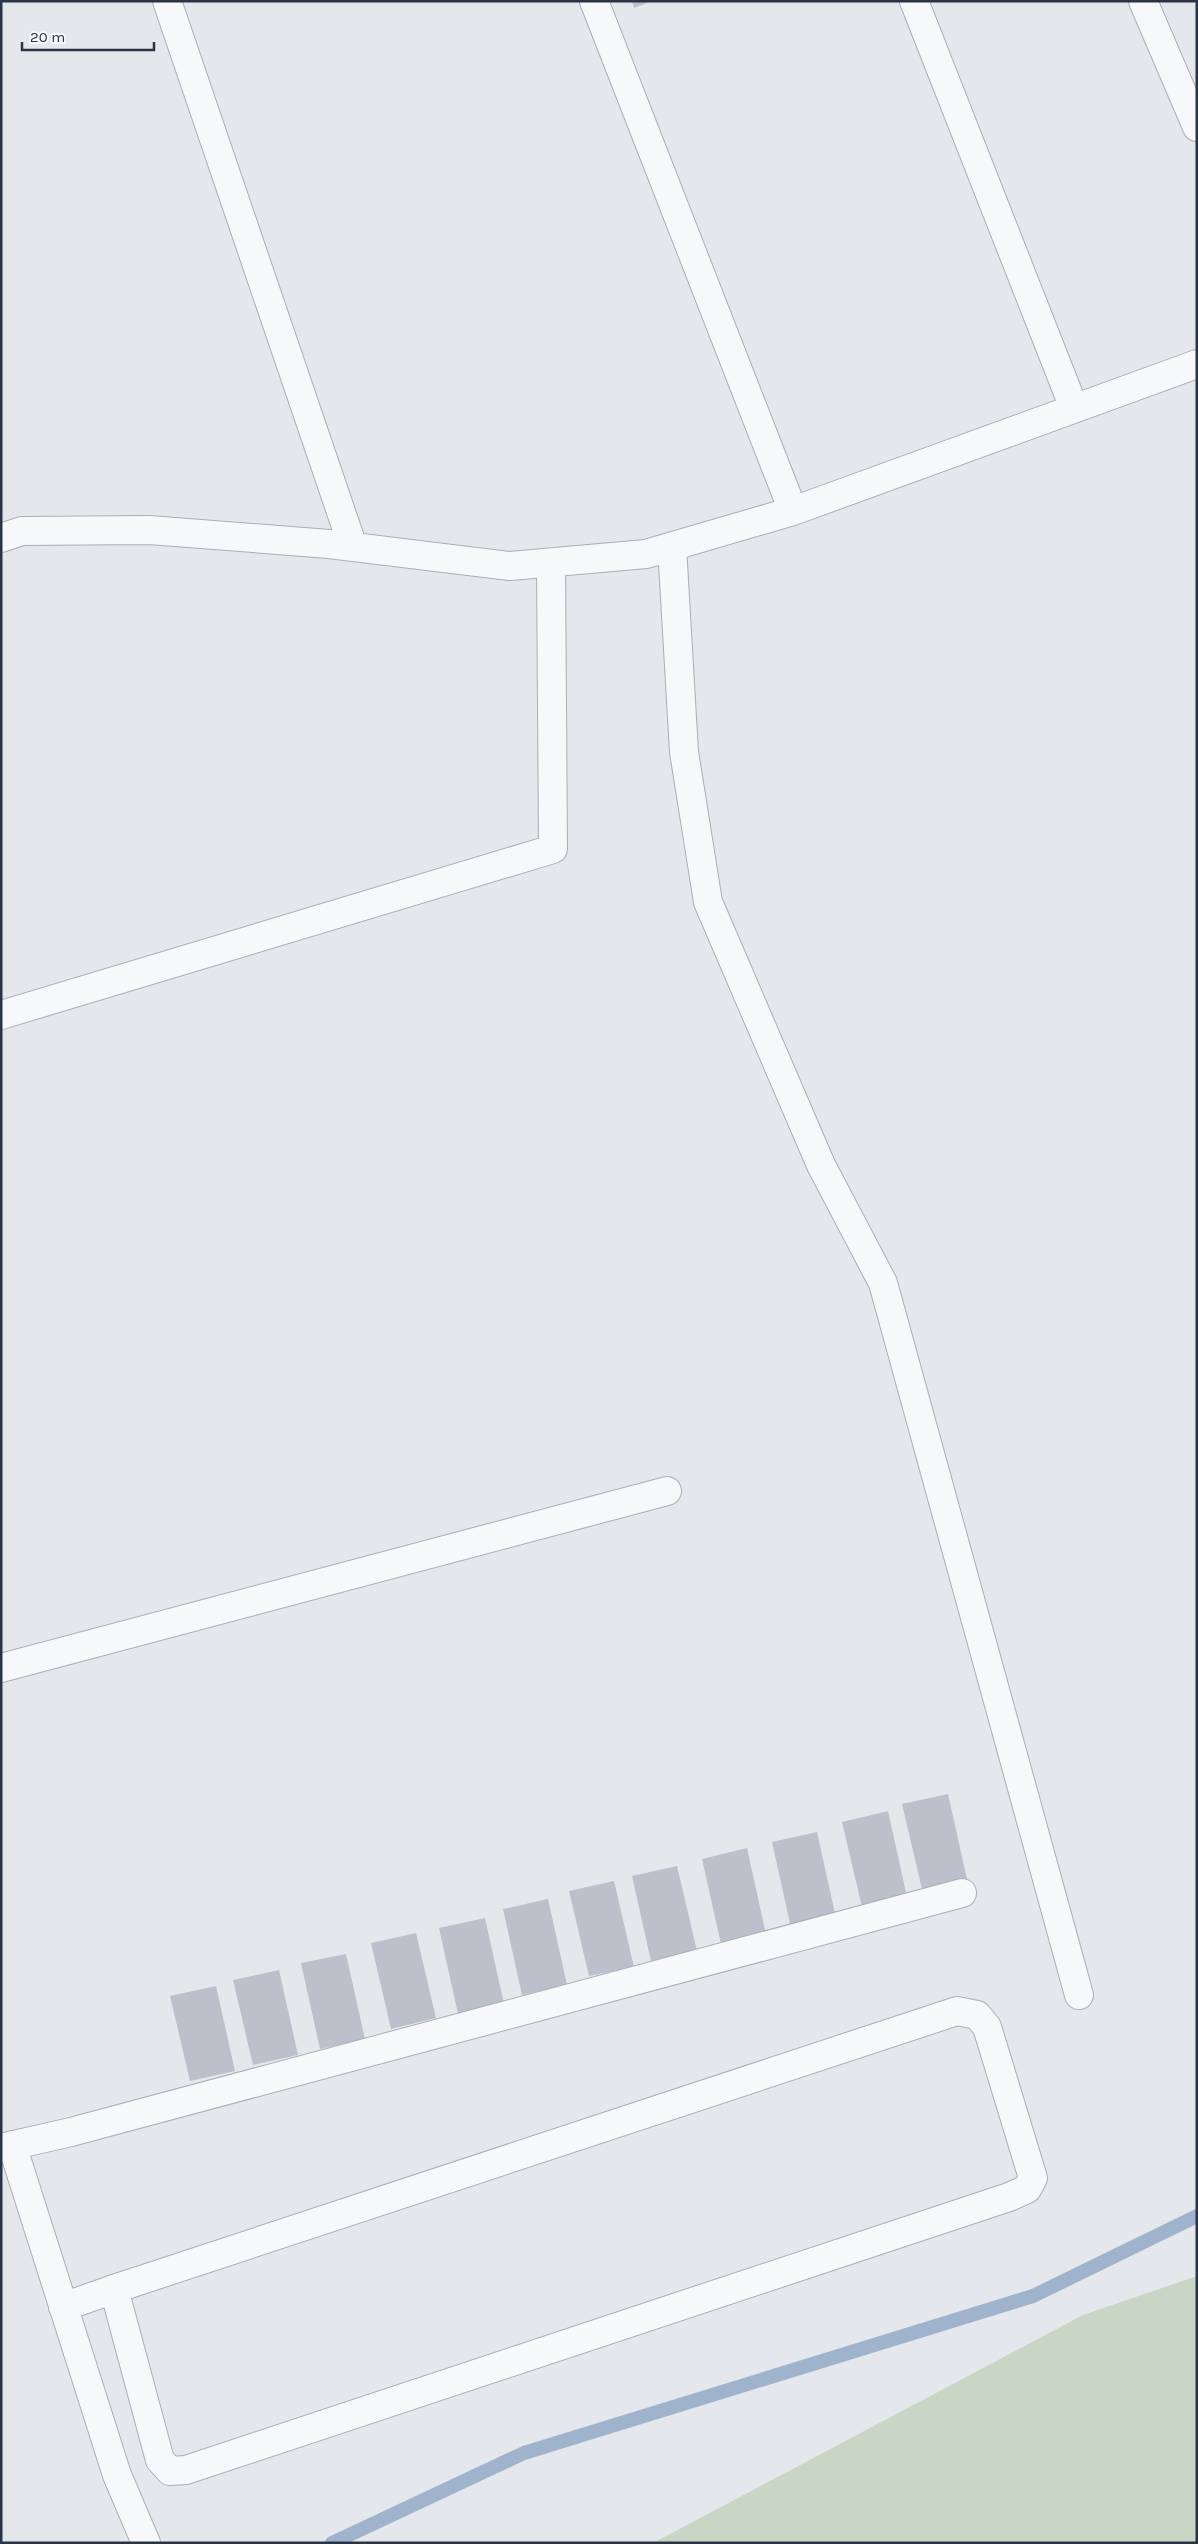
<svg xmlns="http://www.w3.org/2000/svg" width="1198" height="2544" font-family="Karla,sans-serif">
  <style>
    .green { fill: #c9d6c5 }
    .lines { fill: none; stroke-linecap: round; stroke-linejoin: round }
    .stream { stroke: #9fb4cc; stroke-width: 14 }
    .building { fill: #bbc0ca }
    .minor-casing { stroke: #a9aeb7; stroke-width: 30 }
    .minor { stroke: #f7f8fa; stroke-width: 28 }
  </style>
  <rect width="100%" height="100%" fill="#e4e7ec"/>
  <path class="green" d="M1197 2276V2543H653L1083 2315Z"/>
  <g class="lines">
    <path class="stream" d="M332 2543 524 2453 1033 2296 1197 2216"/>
  </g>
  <path class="building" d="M632 1H652L634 8Z
    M948 1794 967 1879 922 1889 902 1804Z
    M888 1811 907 1897 862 1907 842 1822Z
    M817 1832 836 1918 791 1928 772 1842Z
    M747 1848 766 1934 721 1944 702 1859Z
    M677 1866 697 1951 651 1961 632 1876Z
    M614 1881 634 1967 589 1976 569 1891Z
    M548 1899 567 1985 522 1995 503 1909Z
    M485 1918 504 2004 458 2014 439 1928Z
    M416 1933 436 2018 391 2029 371 1943Z
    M346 1954 365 2039 320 2049 301 1963Z
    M279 1970 298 2055 253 2065 233 1980Z
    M216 1986 235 2071 190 2081 170 1996Z"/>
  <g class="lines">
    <g class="minor-casing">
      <path id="minor" d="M167 1 353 547
        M594 1 793 511
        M914 1 1074 408
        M1143 1 1197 127
        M1 538 22 531 149 530 329 544 510 566 646 554 793 511 1197 364
        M672 546 684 752 708 902 821 1165 883 1283 1079 1995
        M1 1015 553 849 551 563
        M1 1668 667 1491
        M12 2145 117 2475 146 2543
        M1 2148 71 2132 962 1893
        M63 2307 114 2289 957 2011 977 2015 987 2027 1033 2178 1027 2189 1009 2197 186 2470 170 2471 160 2460 114 2289"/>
    </g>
    <use href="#minor" class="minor"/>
  </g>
  <rect width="1198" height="2544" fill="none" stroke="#2b3445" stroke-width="5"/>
  <path d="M22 42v8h132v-8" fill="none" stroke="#2b3445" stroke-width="2.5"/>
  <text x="30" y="42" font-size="15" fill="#2b3445" stroke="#f4f6f9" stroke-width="4" paint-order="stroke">20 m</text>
</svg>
